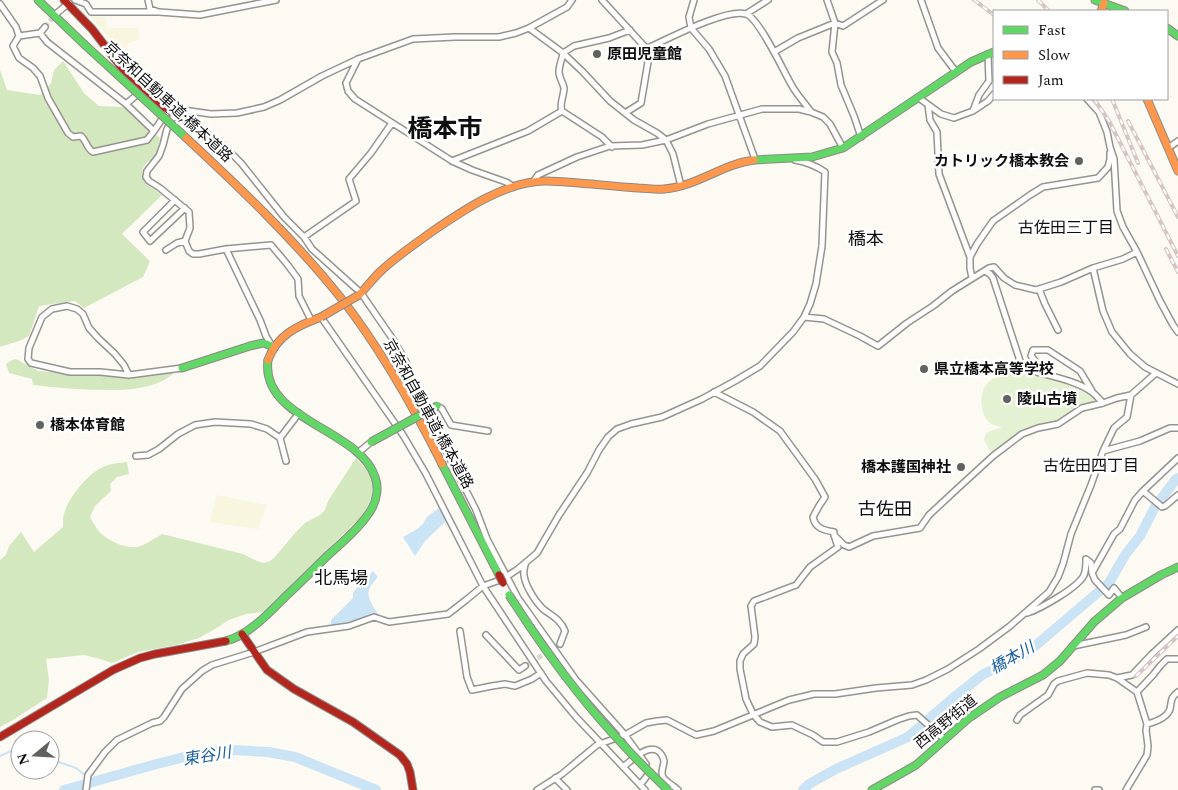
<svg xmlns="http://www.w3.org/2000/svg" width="1178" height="790" font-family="Spectral,'Noto Sans JP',serif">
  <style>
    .farmland { fill: #f8f6df }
    .green { fill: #e4f1d3 }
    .forest { fill: #d4e8c0 }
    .water { fill: #cae4f5 }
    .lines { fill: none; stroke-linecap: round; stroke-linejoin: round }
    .stream { stroke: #cae4f5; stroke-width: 2 }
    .river { stroke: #cae4f5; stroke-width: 10 }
    .street-tunnel { stroke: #d8d7d0; stroke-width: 5; stroke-dasharray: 5 2.5; stroke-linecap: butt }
    .street-casing { stroke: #959491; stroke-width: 8 }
    .fast-casing { stroke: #8c8b87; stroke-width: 9 }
    .slow-casing { stroke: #8c8b87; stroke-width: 9 }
    .jam-casing { stroke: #8c8b87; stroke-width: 9 }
    .street { stroke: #fffefd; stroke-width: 5 }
    .fast { stroke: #63d668; stroke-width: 7 }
    .slow { stroke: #ff974d; stroke-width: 7 }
    .jam { stroke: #b3261e; stroke-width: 7 }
    .rail-casing { stroke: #d7c5c4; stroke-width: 4 }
    .rail { stroke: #fff; stroke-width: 2; stroke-dasharray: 5.5; stroke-linecap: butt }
    .fast-bridge-casing { stroke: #8c8b87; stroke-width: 9; stroke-linecap: butt }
    .slow-bridge-casing { stroke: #8c8b87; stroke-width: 9; stroke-linecap: butt }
    .jam-bridge-casing { stroke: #8c8b87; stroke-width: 9; stroke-linecap: butt }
    .fast-bridge { stroke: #63d668; stroke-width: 7 }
    .slow-bridge { stroke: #ff974d; stroke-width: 7 }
    .jam-bridge { stroke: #b3261e; stroke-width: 7 }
    .poi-dot { fill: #61615e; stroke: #fff; stroke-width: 2 }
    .labels { text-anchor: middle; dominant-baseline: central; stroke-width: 5; stroke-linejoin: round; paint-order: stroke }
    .poi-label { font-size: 15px; font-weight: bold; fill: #0e0e0e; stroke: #fff; text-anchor: start }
    .street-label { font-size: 15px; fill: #0e0e0e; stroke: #fff }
    .neighbourhood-label { font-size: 16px; fill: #0e0e0e; stroke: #fff }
    .water-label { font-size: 16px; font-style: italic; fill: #175da0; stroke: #fff }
    .quarter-label { font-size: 18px; fill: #0e0e0e; stroke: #fff }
    .town-label { font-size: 25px; font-weight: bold; fill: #0e0e0e; stroke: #fff }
  </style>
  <rect width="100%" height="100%" fill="#fcfaf2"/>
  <path class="farmland" d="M90 16 105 17 107 28H139L140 39 127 44 126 48H118Z
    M217 495 267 505 258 529 210 522Z"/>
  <path class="green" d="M1022 367 1093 392 1103 403 1082 408 1058 424 1023 434 993 456 984 440 986 433 1002 427C997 426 992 425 988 421 980 412 979 393 987 384 995 374 1010 371 1022 367Z"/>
  <path class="forest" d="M63 61 84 93 99 106 123 107 160 138 157 153 152 160 147 162 143 168 142 177 146 184 162 195 122 234 150 261 143 277 84 308 75 301 39 306 29 336 19 341 0 347V70L7 90 40 95 51 83 54 70Z
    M16 359 38 371 119 377 153 376 175 372C171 375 167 379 162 381 145 389 128 390 109 390 84 390 58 388 33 385L32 379 9 373 6 364 12 360Z
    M356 458C361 464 368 470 371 477 376 491 368 508 360 518L264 612 246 614 229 620 215 629 199 638 176 645 138 652 112 663 100 659 84 655 46 659 49 680 47 698 13 720 0 727V560L6 555 9 546 21 532 34 552 63 527C63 527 63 520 63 519 65 501 87 474 103 467 111 463 119 463 127 462L129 474 117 477 110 484 111 491 95 506 90 517C94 524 98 532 104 536 112 542 127 549 138 547 145 545 155 538 162 534L243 554 257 561 264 563 270 561 274 558 296 532 305 523 320 515 325 510 328 501Z"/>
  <path class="water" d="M439 508 446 521 425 541 415 556 403 537 417 529 423 524 427 517Z
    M373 571 378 577C363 592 368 598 378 614L352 623 331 627V620L353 598V593L356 589Z"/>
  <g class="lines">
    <path class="stream" d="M0 756 19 747 20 748
      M50 759 76 768 86 776"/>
    <path class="river" d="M64 790 153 765 192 755 214 751 233 750 268 752 295 757 376 790
      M803 790 809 784 836 769 908 737 952 699 982 675 1028 652 1109 583 1125 555 1140 536 1155 507 1176 479 1178 478"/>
    <path class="street-tunnel" d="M45 27 55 15
      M525 666 560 644"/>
    <g class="street-casing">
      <path id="street" d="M75 0 86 4 91 12H159L200 15 276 0
        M148 0 150 9 156 11
        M602 0 645 47 648 48
        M694 0 689 17 691 28 709 49 725 76 755 159
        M827 0 835 23 832 52 837 63 841 85 854 116 861 137
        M921 0 938 48 956 72
        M0 4 16 27 19 36
        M57 13 69 3
        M746 14 768 0
        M45 27 40 33 19 36 13 46 19 58 33 68 40 76 48 98 68 133 73 137 81 136C87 141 86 148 93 152L147 140 154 131 168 110 176 109 211 114 237 113 264 107 280 100 322 76 358 59 413 39 455 37H499L516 33 529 28 567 7 572 0
        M529 28 563 53 583 72 610 101 634 120 657 133 666 140 673 154 681 186
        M40 33 47 42 126 104 154 131
        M648 48C668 39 726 8 746 14 759 18 783 70 791 84 796 94 805 103 811 112
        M774 52 798 38 835 23 843 26 883 0
        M563 53 574 46 609 38 630 30
        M358 59 346 83 348 91 355 99 452 161 472 170 506 182 514 187
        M919 98 941 114 954 118 973 111 979 95 989 81 988 55
        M1087 99 1099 112 1107 132 1110 147 1114 159 1117 211 1123 227 1137 252 1160 301 1173 325 1178 332
        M126 104 139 93
        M928 105 930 120 937 132 939 174 970 257
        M168 110 192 123 223 145 241 163 284 217 304 237 312 249 361 293 394 341 406 362 419 395 445 449 476 510 487 539 518 598 576 680 625 735 646 764
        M562 111 602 137 612 147
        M562 111C559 104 564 96 564 88 563 82 559 78 559 72 559 65 562 60 563 53
        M973 111 988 101 994 94
        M176 112 167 129 163 145 159 156 147 171 146 177 149 181 160 188 189 212 190 228 185 241 189 251 193 254H199L226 249 271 245 287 264 298 279 299 296 311 320
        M625 113 641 103 649 56 648 48
        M1168 148 1178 141
        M452 161 528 131 562 111
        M533 182 538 175 577 157 610 146 642 145 666 140 708 124 762 109H799L811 112 823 117 830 124 843 148
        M175 200 143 232 150 241 185 208
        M304 237 356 201 349 179 371 153 392 123
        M226 249 260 320 266 336 272 346
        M166 250 177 243 185 241
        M1093 268 1103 311 1112 332 1130 354 1145 367 1178 384
        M985 271 990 274 993 278 1022 367 1026 369C1045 375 1076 380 1092 392 1096 395 1100 400 1103 403
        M972 278 970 268V257L977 244 993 221 1030 195 1043 187 1098 178 1108 167 1110 159V153
        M1039 289 1045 304 1058 330
        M321 317 403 435 426 474 483 586 546 681 576 717 645 790
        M804 317 824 319 860 336 878 346 907 323 933 306 952 291 989 268 994 267 1004 278 1015 285 1036 290 1061 282 1093 268 1123 259 1137 252
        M129 375 124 365 115 354 98 338 89 328 83 314 77 309 67 306 52 309 42 317 29 348 28 359 31 363 70 372H100L129 375 182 368
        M1051 375 1037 363 1031 356 1033 350H1048L1080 371 1092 391
        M714 392 753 412 780 431 815 479 825 497 819 506 813 517C815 528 823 530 834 532V535
        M437 406 442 409 451 425 488 431
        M1103 451 1114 428 1127 417 1131 395
        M359 452 371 442
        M136 456 148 455 159 449 178 434 195 425 215 422 251 424 267 429 280 438
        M286 461 280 438 299 413
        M1143 491 1162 507 1165 506 1178 495
        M526 562C525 565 524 568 524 570 522 582 535 601 543 609 552 616 561 620 565 631L560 644
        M1122 598 1114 588 1109 595 1095 580 1092 573 1114 534 1120 529 1135 500 1143 491 1178 458
        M1027 613C1040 609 1079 587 1084 575 1086 570 1086 564 1086 559L1091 563 1092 573
        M460 631 467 677 472 690 492 686 505 684 515 686 532 679 541 673
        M486 635 519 670 525 666
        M1073 646 1126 635 1146 627
        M1137 692 1117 678 1132 675 1152 654 1178 630
        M1017 720 1020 715 1048 695 1054 684 1058 681 1087 673 1109 675 1117 678
        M1147 724C1155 722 1167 718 1170 709 1172 700 1170 698 1178 692
        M944 739 917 715 909 716 897 720 869 732 837 742H823L813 735 792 725 772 727 760 722 753 714 746 699 740 669V661L743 654 754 644 755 637 751 606 754 601 796 585 810 567 838 547 834 535 844 545 849 547 873 536 920 528 929 515 957 489 993 456 1022 434 1038 428 1058 424 1082 408 1103 403 1117 398 1131 395 1156 373
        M623 767C631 761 647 744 658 751 661 753 663 757 664 761 664 766 660 772 663 777 666 782 674 786 678 790
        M555 778 567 790
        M640 785 650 772
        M86 790 88 775 105 752 117 740 152 723 160 721 164 717 182 689 202 671 212 665 254 652 307 632 349 626 374 617 389 622 448 614 466 600 483 586 503 579 518 569 537 553 559 515 587 473 599 450 608 437 617 429 631 424 662 417 702 399 735 381 760 366 793 332 804 317 810 304 816 284 822 246 825 172C815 165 806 162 795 160
        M537 790 562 774 597 745 625 735 646 723 657 721 667 720 696 735 714 731 789 700 814 694H835L876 688 912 685 926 680 948 669 979 649 1010 626 1049 592 1058 577 1063 564 1071 534 1091 485 1103 451 1140 441 1170 428H1178
        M1095 790H1099
        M1126 790 1147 755 1148 746 1146 730 1147 724 1137 692 1153 675 1160 666 1167 659H1178"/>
    </g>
    <g class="fast-casing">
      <path id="fast" d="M38 0 85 45
        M1095 0 1125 11
        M1167 28 1178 36
        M754 160 812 157 843 148 971 62 994 52
        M182 368 250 346 263 343 272 346
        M442 464 499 575
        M226 641C249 635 270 612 286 596 299 584 312 571 324 559 340 544 360 528 371 510 377 500 379 487 375 477 360 429 260 420 268 360
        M872 790 916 765 969 718 1000 697 1043 675 1060 661 1094 622 1122 598 1161 575 1178 567"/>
    </g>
    <g class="slow-casing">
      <path id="slow" d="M1101 11 1104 3
        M1147 99 1178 171
        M182 134C238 186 293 238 341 298 381 349 413 406 442 464
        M359 295C367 287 374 277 382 270 397 256 414 245 430 233 462 211 507 180 547 181 577 182 607 186 638 188 646 188 656 190 664 189 698 186 722 164 754 160
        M268 360C277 335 297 326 321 317"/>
    </g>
    <g class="jam-casing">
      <path id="jam" d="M64 0 92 29 128 76 147 94 168 110
        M242 634 267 670 294 689 353 722 400 755 407 764 410 772 413 790
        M0 737 113 670 140 658 155 654 226 641"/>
    </g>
    <use href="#street" class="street"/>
    <use href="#fast" class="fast"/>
    <use href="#slow" class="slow"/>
    <use href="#jam" class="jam"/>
    <g class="rail-casing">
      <path id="rail" d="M974 0 994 15
        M1038 0 1049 11
        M1094 99 1109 121 1178 256
        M1112 99 1138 163
        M1128 121 1178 217
        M1166 249 1178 272
        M1136 676 1178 636"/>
    </g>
    <use href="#rail" class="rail"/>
    <g class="fast-bridge-casing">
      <path id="fast-bridge" d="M85 45 182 134
        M371 442 437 406
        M509 595C556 669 604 730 668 790"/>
    </g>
    <g class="slow-bridge-casing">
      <path id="slow-bridge" d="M321 317 359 295"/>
    </g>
    <g class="jam-bridge-casing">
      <path id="jam-bridge" d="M499 575 503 583"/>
    </g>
    <use href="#fast-bridge" class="fast-bridge"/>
    <use href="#slow-bridge" class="slow-bridge"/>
    <use href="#jam-bridge" class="jam-bridge"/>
  </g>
  <g class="poi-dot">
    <circle cx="597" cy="54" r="5"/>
    <circle cx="1079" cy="161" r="5"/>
    <circle cx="924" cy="369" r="5"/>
    <circle cx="1007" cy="399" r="5"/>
    <circle cx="40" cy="425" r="5"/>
    <circle cx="961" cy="467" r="5"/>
  </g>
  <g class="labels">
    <g class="poi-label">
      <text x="607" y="54">原田児童館</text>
      <text x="1069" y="161" text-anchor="end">カトリック橋本教会</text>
      <text x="934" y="369">県立橋本高等学校</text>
      <text x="1017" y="399">陵山古墳</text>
      <text x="50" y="425">橋本体育館</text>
      <text x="951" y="467" text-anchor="end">橋本護国神社</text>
    </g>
    <g class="street-label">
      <text transform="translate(168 102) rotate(43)">京奈和自動車道;橋本道路</text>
      <text transform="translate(428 414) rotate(61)">京奈和自動車道;橋本道路</text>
      <text transform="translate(946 722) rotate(-39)">西高野街道</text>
    </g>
    <g class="neighbourhood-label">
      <text x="1066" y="228">古佐田三丁目</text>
      <text x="1091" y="466">古佐田四丁目</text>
    </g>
    <g class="water-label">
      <text transform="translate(1012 658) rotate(-30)">橋本川</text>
      <text transform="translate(207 756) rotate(-9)">東谷川</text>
    </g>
    <g class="quarter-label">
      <text x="866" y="239">橋本</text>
      <text x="885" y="509">古佐田</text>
      <text x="341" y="578">北馬場</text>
    </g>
    <g class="town-label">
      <text x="445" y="130">橋本市</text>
    </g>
  </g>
  <rect x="993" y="10" width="175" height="90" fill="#ffffff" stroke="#9f9f9f"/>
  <rect x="1003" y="26" width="25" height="8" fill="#63d668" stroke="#9f9f9f"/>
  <text x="1038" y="35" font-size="15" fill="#0e0e0e">Fast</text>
  <rect x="1003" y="51" width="25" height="8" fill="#ff974d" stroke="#9f9f9f"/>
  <text x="1038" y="60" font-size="15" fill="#0e0e0e">Slow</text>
  <rect x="1003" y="76" width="25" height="8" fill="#b3261e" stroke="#9f9f9f"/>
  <text x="1038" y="85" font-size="15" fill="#0e0e0e">Jam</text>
  <g transform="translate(35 755) rotate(252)"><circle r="24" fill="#ffffff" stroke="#9f9f9f"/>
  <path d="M0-4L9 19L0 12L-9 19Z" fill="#61615e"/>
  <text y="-8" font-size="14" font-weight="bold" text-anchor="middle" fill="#0e0e0e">N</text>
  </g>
</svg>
